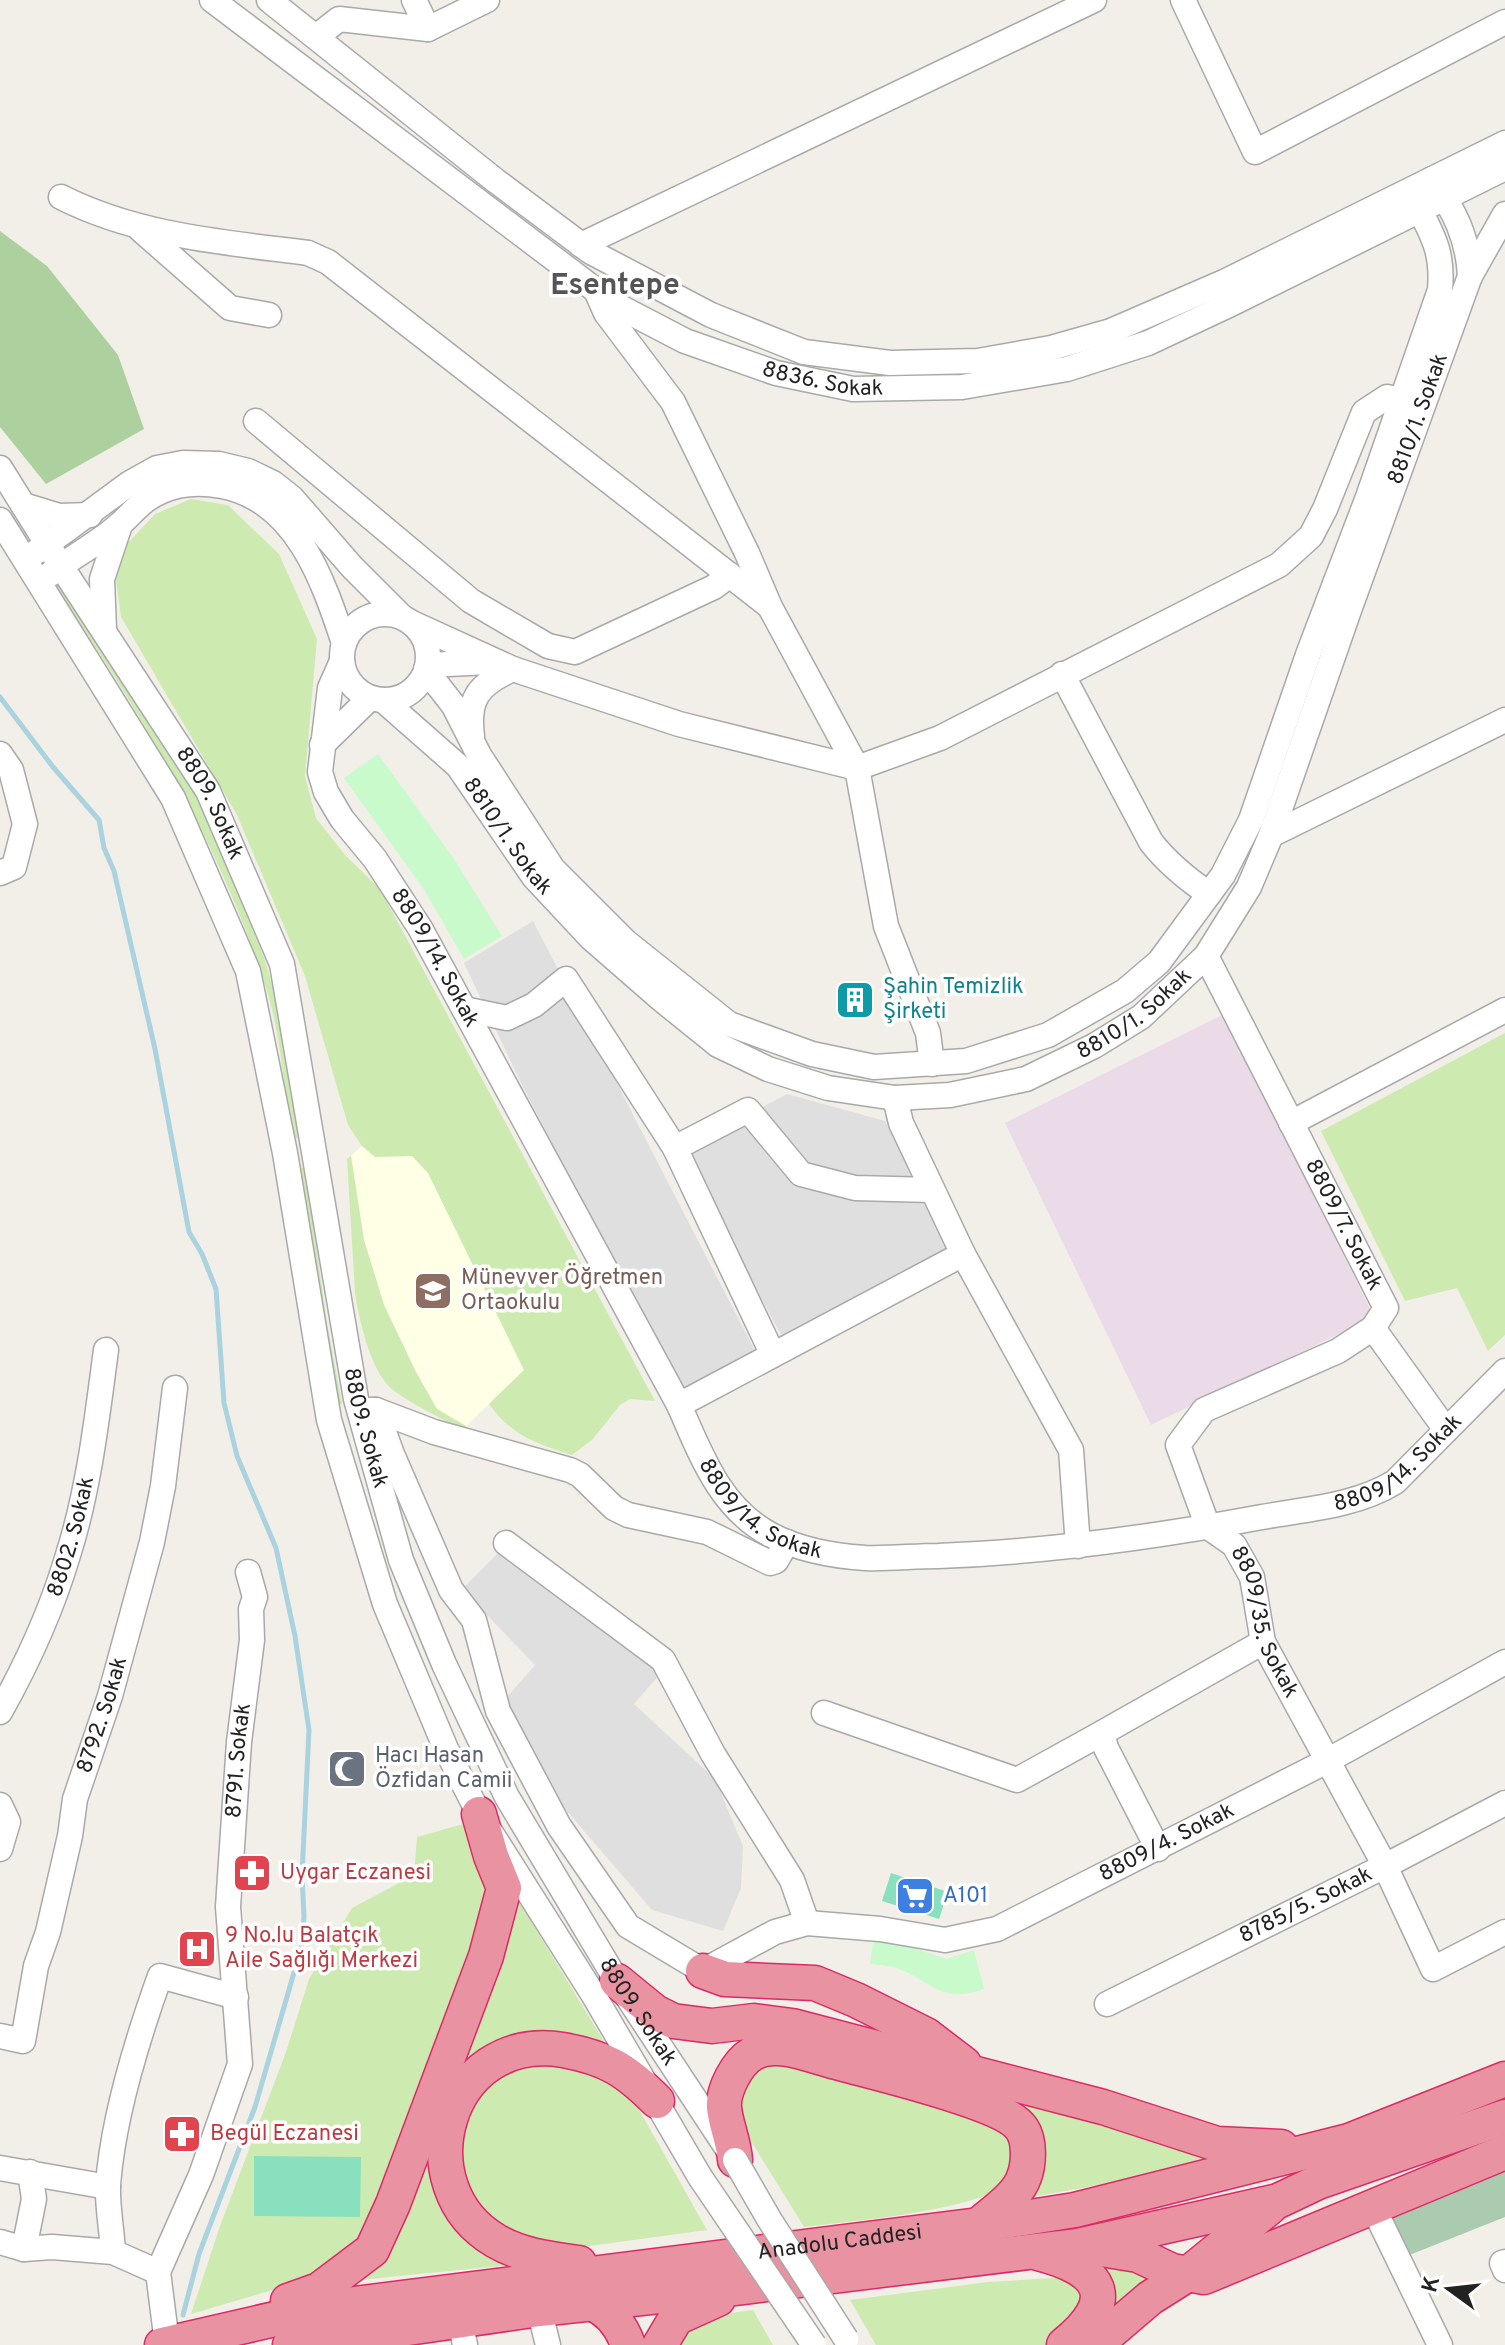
<svg xmlns="http://www.w3.org/2000/svg" width="1505" height="2345" font-family="Overpass,sans-serif">
  <style>
    .residential { fill: #e0dfdf }
    .industrial { fill: #ebdbe8 }
    .education { fill: #ffffe5 }
    .grass { fill: #cdebb0 }
    .forest { fill: #add19e }
    .cemetery { fill: #aacbaf }
    .park { fill: #c8facc }
    .pitch { fill: #88e0be }
    .lines { fill: none; stroke-linecap: round; stroke-linejoin: round }
    .stream { stroke: #aad3df; stroke-width: 5 }
    .minor-casing { stroke: #a9a9a9; stroke-width: 27 }
    .highway-casing { stroke: #dc2a67; stroke-width: 37 }
    .minor { stroke: #fff; stroke-width: 24 }
    .highway { stroke: #e892a2; stroke-width: 34 }
    .minor-bridge-casing { stroke: #a9a9a9; stroke-width: 27; stroke-linecap: butt }
    .minor-bridge { stroke: #fff; stroke-width: 24 }
    .labels { text-anchor: middle; dominant-baseline: central; stroke-width: 7; stroke-linejoin: round; paint-order: stroke }
    .street-label { font-size: 22px; fill: #222; stroke: #fff }
    .culture-label { font-size: 22px; fill: #0d838f; stroke: #fff; text-anchor: start }
    .education-label { font-size: 22px; fill: #785e54; stroke: #fff; text-anchor: start }
    .worship-label { font-size: 22px; fill: #5b616d; stroke: #fff; text-anchor: start }
    .health-label { font-size: 22px; fill: #be3a42; stroke: #fff; text-anchor: start }
    .shop-label { font-size: 22px; fill: #366cbe; stroke: #fff; text-anchor: start }
    .district-label { font-size: 30px; font-weight: bold; fill: #555; stroke: #fff }
  </style>
  <rect width="100%" height="100%" fill="#f2efe9"/>
  <path class="residential" d="M533 921 755 1351 682 1395 522 1085 464 963Z
    M787 1094 885 1121 951 1250 782 1337 682 1150Z
    M503 1548 661 1673 634 1704 715 1779 743 1846 741 1888 723 1931 652 1910 554 1796 501 1704 535 1665 462 1589Z"/>
  <path class="industrial" d="M1224 1014 1374 1317 1151 1425 1005 1123Z"/>
  <path class="education" d="M362 1146 375 1157 412 1156 428 1173 524 1370 466 1426 437 1409 416 1372 384 1305 364 1240 351 1156Z"/>
  <path class="grass" d="M191 499 228 505 279 554 317 639 305 776 316 818 345 855 380 889 655 1401 630 1399 620 1405 593 1439 572 1455C536 1444 511 1435 489 1404L524 1370 428 1173 412 1156 375 1157 362 1146 348 1125 305 976 237 815 121 617 116 580 127 544 155 514Z
    M58 581 176 762 203 809 264 957 281 1015 299 1138H291C285 1092 280 1031 266 988 220 842 139 711 54 584Z
    M1505 1033V1335L1488 1351 1457 1288 1405 1301 1321 1131Z
    M351 1156 364 1240 384 1305 416 1372 437 1409 466 1426 464 1430C441 1418 414 1406 393 1390 371 1373 359 1320 355 1293L347 1159Z
    M305 1167 327 1323 342 1403 339 1406 329 1376 297 1169Z
    M463 1824 471 1835 489 1893 484 1927 367 2236 317 2277 191 2314 220 2226 286 2052 309 1979 352 1908 414 1875 417 1837Z
    M518 1900 608 2048 543 2035 438 2138 511 2265 360 2280 511 1929Z
    M568 2058 606 2074 637 2106 707 2230 575 2248 509 2236 469 2196 460 2162 462 2124 485 2088 517 2063Z
    M773 2061 981 2114 1007 2132 1016 2161 1000 2191C937 2214 870 2219 804 2227L736 2117C738 2088 748 2076 773 2061Z
    M1010 2100 1224 2156 1145 2177 1025 2198Z
    M1092 2261 1162 2273 1098 2332Z
    M1070 2277 1086 2300 1048 2345H876L850 2300 988 2282Z
    M753 2310 773 2345H671C700 2321 714 2314 753 2310Z"/>
  <path class="forest" d="M0 231 47 266 118 355 144 429 46 484 0 427Z"/>
  <path class="cemetery" d="M1505 2161V2217L1407 2256 1388 2210Z"/>
  <path class="park" d="M378 754 454 859 502 936 464 959 423 888 344 778Z
    M874 1935 947 1959 974 1950 984 1989C939 2005 932 1980 896 1968 888 1965 878 1965 870 1964Z"/>
  <path class="pitch" d="M891 1873 948 1892 939 1919 882 1901Z
    M254 2156 361 2157 360 2217 254 2216Z"/>
  <g class="lines">
    <path class="stream" d="M0 697 53 767 99 820 104 848 114 871 155 1049 189 1232 202 1254 216 1289 224 1403 237 1456 276 1548 295 1636 309 1730 302 1875 304 1917 302 1945 255 2107 199 2254 183 2315"/>
    <g class="minor-casing">
      <g id="minor">
        <path id="s1" d="M212 0 614 304 685 341 776 373 853 389 962 387 1067 369 1148 343 1231 304 1505 168"/>
        <path d="M269 0 496 181 591 252 711 315 804 352 890 363 978 361 1051 348 1111 331 1224 282 1505 143"/>
        <path d="M414 0 428 29"/>
        <path d="M1183 0 1255 152 1505 22"/>
        <path d="M316 37 339 19 428 29 487 0"/>
        <path d="M61 197C138 236 223 242 308 253L328 262 768 605"/>
        <path d="M141 230 230 308 269 315"/>
        <path d="M581 245 1094 0"/>
        <path d="M1470 276 1505 214"/>
        <path d="M598 295 606 313 673 402 747 553 770 607 857 768 886 926 928 1033 932 1064"/>
        <path d="M256 421 471 601 548 646 575 652 714 587 730 575"/>
        <path id="s2" d="M0 468 61 566 208 791 282 964 356 1399 401 1560 444 1664 507 1797 617 1981 727 2148"/>
        <path d="M23 505 59 516 90 515"/>
        <path d="M0 520 173 798 248 971 285 1153 329 1420 385 1604 446 1749 479 1814 593 1994 700 2177"/>
        <path d="M36 552 130 483 157 468 183 463 219 464 248 471 273 483 292 498 352 567 402 617"/>
        <path d="M49 575C71 557 98 544 119 525 135 511 141 500 162 491 182 482 201 482 222 486 296 500 323 580 344 643"/>
        <circle cx="385" cy="657" r="43"/>
        <path d="M412 623 513 669 679 724 857 768 940 738 1279 565 1311 536 1325 509 1364 412 1387 397 1401 400"/>
        <path d="M104 630 102 579 120 525"/>
        <path id="s3" d="M342 661 330 688 320 772 326 792 342 819 375 859 420 928 679 1405C701 1455 720 1508 771 1535 798 1549 834 1556 865 1558 889 1559 914 1556 938 1556 1047 1552 1155 1537 1262 1517 1307 1509 1356 1506 1395 1482L1505 1371"/>
        <path d="M428 665 489 662"/>
        <path d="M426 670 454 706 479 755 553 869 626 942 729 1024 812 1054 874 1067 966 1061 1048 1035 1125 991 1159 962 1223 875 1251 820 1309 652 1368 497 1440 290C1444 243 1427 230 1411 190"/>
        <path d="M1062 674 1151 842C1168 864 1187 879 1209 894"/>
        <path id="s4" d="M383 700 458 766 534 877 591 938 661 999 718 1045 768 1069 828 1088 895 1098 950 1095 1026 1079 1094 1046 1141 1017 1206 956 1249 887 1271 835 1348 613 1470 276C1468 237 1454 210 1432 179"/>
        <path d="M472 736C467 698 479 684 513 669"/>
        <path d="M322 745 370 698"/>
        <path d="M0 754 11 770 25 824 14 867 0 873"/>
        <path d="M1271 835 1505 720"/>
        <path id="s5" d="M1206 956 1386 1308 1373 1328 1338 1351 1204 1410 1178 1445 1208 1527 1234 1545 1252 1577 1263 1642 1385 1866 1433 1969 1505 1932"/>
        <path d="M464 1009 507 1018 534 1005 566 979 675 1148 773 1355"/>
        <path d="M895 1098 901 1123 963 1254 1071 1450 1078 1546"/>
        <path d="M1291 1123 1505 1010"/>
        <path d="M675 1148 748 1110 801 1174 855 1188 932 1190"/>
        <path d="M1373 1328 1446 1430"/>
        <path d="M679 1405 963 1254"/>
        <path d="M368 1410H376L434 1432 570 1470 580 1475 614 1508 628 1515 707 1532 770 1563 776 1561 787 1542"/>
        <path id="s6" d="M376 1410 392 1454 451 1590 474 1620 498 1711 559 1826 628 1926 703 1971 775 1932 807 1923 880 1929 945 1940 997 1929 1327 1761 1505 1662"/>
        <path d="M506 1543 663 1660 713 1754 792 1880 807 1923"/>
        <path id="s7" d="M0 1712C28 1662 52 1609 68 1555 89 1489 97 1418 106 1350"/>
        <path d="M824 1713 1017 1780 1102 1733"/>
        <path d="M0 1805 8 1822 0 1849"/>
        <path d="M1158 1849 1106 1748 1102 1733 1263 1642"/>
        <path id="s8" d="M1107 2004 1385 1866 1505 1803"/>
        <path id="s9" d="M0 2036 23 2041 36 1966 48 1932 70 1836 75 1799 110 1696 152 1542 163 1486 175 1388"/>
        <path d="M0 2168 108 2187"/>
        <path d="M1372 2205 1440 2345"/>
        <path d="M0 2242 24 2249 52 2247 113 2252 158 2272"/>
        <path d="M24 2249 34 2199 30 2172"/>
        <path d="M113 2252C112 2230 107 2206 108 2185 113 2117 137 2040 160 1976L236 1997"/>
        <path d="M1505 2262 1502 2263 1505 2270"/>
        <path id="s10" d="M158 2272 201 2175 240 2064 228 1907 239 1742 252 1640 251 1609 255 1597 248 1572"/>
        <path d="M158 2272 167 2343"/>
        <path d="M539 2309 548 2345"/>
        <path d="M460 2320 465 2345"/>
      </g>
    </g>
    <g class="highway-casing">
      <g id="highway">
        <path d="M703 1971 725 1979 815 1983 856 2000 926 2035 964 2064"/>
        <path d="M617 1981 655 2012 673 2021 712 2026 754 2021 792 2026 1103 2107 1217 2144 1281 2147"/>
        <path d="M735 2160C734 2142 725 2123 724 2107 723 2090 737 2063 752 2054 774 2040 806 2054 829 2060 866 2071 1004 2101 1022 2129 1030 2141 1029 2164 1024 2177 1018 2196 993 2212 979 2225"/>
        <path d="M1095 2248 1138 2255 1172 2271 1204 2277 1505 2152"/>
        <path d="M1038 2253C1102 2269 1121 2299 1064 2345"/>
        <path d="M579 2263C550 2259 522 2256 496 2241 403 2187 445 2031 563 2050 607 2058 626 2070 657 2101"/>
        <path d="M288 2301 319 2290 372 2250 393 2204 486 1956 504 1888 491 1856 479 1814"/>
        <path d="M592 2303C610 2311 622 2327 628 2345"/>
        <path id="s11" d="M162 2345 323 2308 979 2225 1075 2210 1349 2141 1505 2079"/>
        <path d="M290 2345 539 2309 743 2287 1077 2246 1278 2201 1318 2182 1505 2117"/>
        <path d="M660 2345 676 2318 718 2299"/>
        <path d="M1095 2345 1150 2298 1188 2274 1270 2207"/>
      </g>
    </g>
    <use href="#minor" class="minor"/>
    <use href="#highway" class="highway"/>
    <g class="minor-bridge-casing">
      <path id="minor-bridge" d="M735 2160 769 2219 846 2339
        M700 2177 814 2345"/>
    </g>
    <use href="#minor-bridge" class="minor-bridge"/>
  </g>
  <defs>
    <g id="building-square" transform="scale(2)"><rect x="-9" y="-9" width="18" height="18" rx="4" fill="#0f9aa8" stroke="#fff"/><path d="M-4-6H4V6H1V3H-1V6H-4ZM-2.5-4.3h1.7v1.8h-1.7ZM.8-4.3h1.7v1.8H.8ZM-2.5-1h1.7V.8h-1.7ZM.8-1h1.7V.8H.8Z" fill="#fff"/></g>
    <g id="school-square" transform="scale(2)"><rect x="-9" y="-9" width="18" height="18" rx="4" fill="#8d6e63" stroke="#fff"/><path d="M0-5L7-2L0 1L-7-2ZM-4 1L0 2.5L4 1V4Q0 6-4 4Z" fill="#fff"/></g>
    <g id="mosque-square" transform="scale(2)"><rect x="-9" y="-9" width="18" height="18" rx="4" fill="#6b7280" stroke="#fff"/><path d="M3.5-4.9A6 6 0 1 0 3.5 4.9A5 5 0 1 1 3.5-4.9Z" fill="#fff"/></g>
    <g id="pharmacy-square" transform="scale(2)"><rect x="-9" y="-9" width="18" height="18" rx="4" fill="#e0444e" stroke="#fff"/><path d="M-2-6h4v4h4v4h-4v4h-4v-4h-4v-4h4Z" fill="#fff"/></g>
    <g id="supermarket-square" transform="scale(2)"><rect x="-9" y="-9" width="18" height="18" rx="4" fill="#3f7fe0" stroke="#fff"/><path d="M-6-5.5h2.5l.6 2H6L4.5 2H-2.5L-4.4-4H-6ZM-1.5 3.2a1.3 1.3 0 1 0 .1 0ZM3 3.2a1.3 1.3 0 1 0 .1 0Z" fill="#fff"/></g>
    <g id="hospital-square" transform="scale(2)"><rect x="-9" y="-9" width="18" height="18" rx="4" fill="#e0444e" stroke="#fff"/><path d="M-5-5h3v3.5h4V-5h3V5h-3V1.5h-4V5h-3Z" fill="#fff"/></g>
  </defs>
  <g fill-rule="evenodd">
    <use href="#building-square" x="855" y="1000"/>
    <use href="#school-square" x="433" y="1291"/>
    <use href="#mosque-square" x="347" y="1769"/>
    <use href="#pharmacy-square" x="252" y="1873"/>
    <use href="#supermarket-square" x="915" y="1896"/>
    <use href="#hospital-square" x="197" y="1949"/>
    <use href="#pharmacy-square" x="182" y="2134"/>
  </g>
  <g class="labels">
    <g class="street-label">
      <text stroke="none"><textPath href="#s1" startOffset="728">8836. Sokak</textPath></text>
      <text stroke="none"><textPath href="#s4" startOffset="1602">8810/1. Sokak</textPath></text>
      <text stroke="none"><textPath href="#s2" startOffset="396">8809. Sokak</textPath></text>
      <text stroke="none"><textPath href="#s4" startOffset="186">8810/1. Sokak</textPath></text>
      <text stroke="none"><textPath href="#s3" startOffset="334">8809/14. Sokak</textPath></text>
      <text stroke="none"><textPath href="#s4" startOffset="930">8810/1. Sokak</textPath></text>
      <text stroke="none"><textPath href="#s5" startOffset="302">8809/7. Sokak</textPath></text>
      <text stroke="none"><textPath href="#s2" startOffset="1044">8809. Sokak</textPath></text>
      <text stroke="none"><textPath href="#s3" startOffset="1654">8809/14. Sokak</textPath></text>
      <text stroke="none"><textPath href="#s3" startOffset="982">8809/14. Sokak</textPath></text>
      <text stroke="none"><textPath href="#s7" startOffset="190">8802. Sokak</textPath></text>
      <text stroke="none"><textPath href="#s5" startOffset="854">8809/35. Sokak</textPath></text>
      <text stroke="none"><textPath href="#s9" startOffset="360">8792. Sokak</textPath></text>
      <text stroke="none"><textPath href="#s10" startOffset="528">8791. Sokak</textPath></text>
      <text stroke="none"><textPath href="#s6" startOffset="1164">8809/4. Sokak</textPath></text>
      <text stroke="none"><textPath href="#s8" startOffset="222">8785/5. Sokak</textPath></text>
      <text stroke="none"><textPath href="#s2" startOffset="1692">8809. Sokak</textPath></text>
      <text stroke="none"><textPath href="#s11" startOffset="686">Anadolu Caddesi</textPath></text>
    </g>
    <g class="culture-label">
      <text x="883" y="987">Şahin Temizlik<tspan x="883" dy="25">Şirketi</tspan></text>
    </g>
    <g class="education-label">
      <text x="461" y="1278">Münevver Öğretmen<tspan x="461" dy="25">Ortaokulu</tspan></text>
    </g>
    <g class="worship-label">
      <text x="375" y="1756">Hacı Hasan<tspan x="375" dy="25">Özfidan Camii</tspan></text>
    </g>
    <g class="health-label">
      <text x="280" y="1873">Uygar Eczanesi</text>
      <text x="225" y="1936">9 No.lu Balatçık<tspan x="225" dy="25">Aile Sağlığı Merkezi</tspan></text>
      <text x="210" y="2134">Begül Eczanesi</text>
    </g>
    <g class="shop-label">
      <text x="943" y="1896">A101</text>
    </g>
    <g class="district-label">
      <text x="615" y="286">Esentepe</text>
    </g>
  </g>
  <g transform="translate(1449 2289) rotate(285)" stroke="#ffffff" stroke-width="6" paint-order="stroke">
  <path d="M0-6L14 30L0 20L-14 30Z" fill="#222222"/>
  <text y="-12" font-size="22" font-weight="bold" text-anchor="middle" fill="#222222">K</text>
  </g>
</svg>
